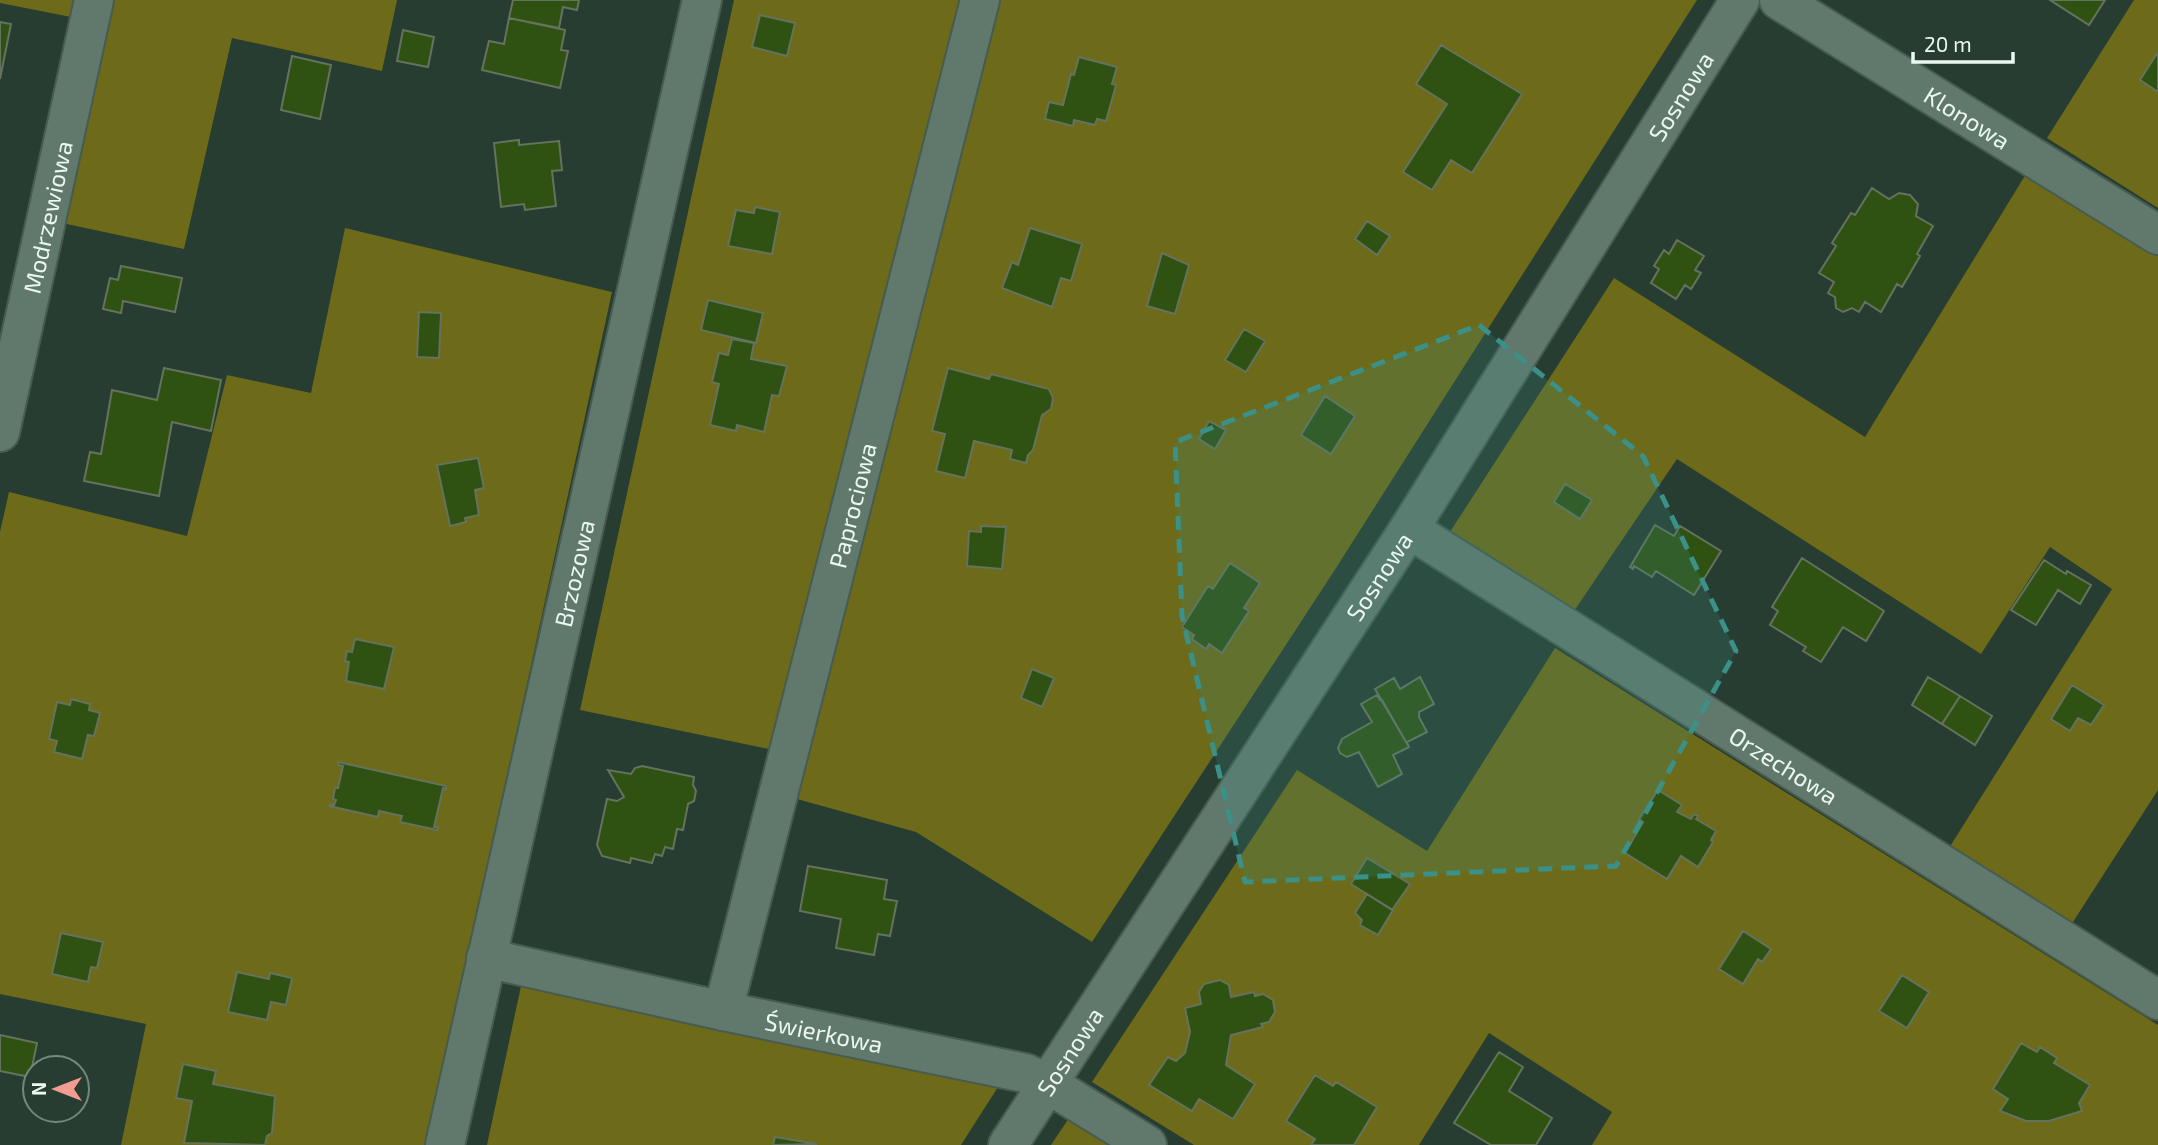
<svg xmlns="http://www.w3.org/2000/svg" width="2158" height="1145" font-family="'Exo 2',sans-serif">
  <style>
    .forest { fill: #6d6a19 }
    .building { fill: #2f5213; stroke: #65725e; stroke-width: 2 }
    .lines { fill: none; stroke-linecap: round; stroke-linejoin: round }
    .minor-casing { stroke: #475b51; stroke-width: 42 }
    .minor { stroke: #61796c; stroke-width: 38 }
    .marked { fill: #3b9088; fill-opacity: 0.2; stroke: #3b9088; stroke-width: 5; stroke-dasharray: 14 9; stroke-linejoin: round }
    .labels { text-anchor: middle; dominant-baseline: central; stroke-width: 7; stroke-linejoin: round; paint-order: stroke }
    .street-label { font-size: 24px; fill: #ebf8f1; stroke: #273d31 }
  </style>
  <rect width="100%" height="100%" fill="#273d31"/>
  <path class="forest" d="M0 0H75L71 17 0 3Z
    M114 0H397L382 71 232 38 184 249 62 223Z
    M734 0H960L769 749 580 710Z
    M999 0H1697L1336 568 1092 942 916 832 797 799Z
    M2134 0H2158V208L2047 138Z
    M2026 174 2158 256V790L2071 925 1949 848 2112 589 2050 547 1981 654 1677 459 1574 611 1450 532 1614 278 1865 437Z
    M345 228 612 292 427 1145H121L146 1024 0 994V532L9 492 187 536 227 375 311 393Z
    M1555 648 2158 1025V1145H1592L1612 1112 1489 1033 1419 1145H1194L1092 1082 1297 770 1427 851Z
    M521 986 998 1087 961 1145H487Z
    M1069 1118 1113 1145H1051Z"/>
  <path class="building" d="M513 0H579L577 10 563 7 559 28 509 18Z
    M2050 0H2105L2089 25Z
    M760 15 795 23 787 56 752 47Z
    M509 18 565 30 561 50 568 51 560 88 482 70 489 41 504 44Z
    M0 22 11 24 0 79Z
    M403 30 434 37 428 67 397 61Z
    M1441 45 1522 94 1472 173 1451 160 1432 190 1403 172 1447 104 1416 84Z
    M2158 52V92L2140 80Z
    M292 56 331 65 320 119 281 110Z
    M1079 57 1117 67 1112 84 1116 85 1106 121 1097 119 1095 125 1074 120 1073 126 1045 119 1049 102 1063 105 1071 74 1074 75Z
    M519 140V145L559 141 562 170 552 171 556 206 525 210 524 204 501 207 494 143Z
    M1872 188 1889 199 1899 193 1910 195 1918 204 1916 216 1933 226 1917 254 1920 256 1902 287 1897 284 1881 312 1865 302 1859 312 1852 308 1843 312 1836 308 1835 297 1828 293 1834 282 1819 273 1836 246 1832 243 1851 213 1855 215Z
    M755 207 780 212 772 254 728 246 736 210 754 213Z
    M1367 221 1390 236 1377 255 1355 239Z
    M1030 228 1082 244 1071 281 1061 278 1052 307 1002 288 1012 262 1018 265Z
    M1677 240 1704 256 1695 270 1701 273 1691 289 1685 285 1676 299 1651 283 1659 269 1654 266 1664 250 1669 254Z
    M1162 253 1189 265 1175 314 1147 306Z
    M121 266 182 278 175 312 123 301 121 313 103 309 110 278 118 280Z
    M708 300 763 313 756 343 701 330Z
    M419 312 441 313 439 358 417 357Z
    M1244 329 1265 341 1246 372 1225 360Z
    M732 339 754 343 751 359 787 366 779 396 772 395 764 432 737 425 736 431 710 425 719 384 712 382 719 353 728 355Z
    M164 368 221 380 211 431 172 422 159 496 84 481 90 452 101 454 112 390 157 400Z
    M948 368 989 379 991 374 1049 389 1053 398 1051 409 1042 415 1033 450 1028 455 1026 463 1010 459 1012 450 974 441 965 478 936 471 945 434 932 431Z
    M1325 396 1355 416 1331 454 1301 435Z
    M1209 421 1226 430 1215 449 1199 439Z
    M478 458 484 488 475 490 479 515 465 518 466 522 450 526 437 465Z
    M1565 484 1592 500 1580 519 1554 502Z
    M1655 525 1674 536 1680 526 1721 551 1694 595 1656 571 1652 577 1634 566 1633 569 1630 567Z
    M981 526 1006 527 1002 569 967 566 969 531 981 532Z
    M1802 558 1884 611 1866 641 1843 627 1821 662 1803 651 1806 647 1770 625 1778 611 1772 607Z
    M2044 560 2066 574 2067 571 2091 585 2080 604 2058 590 2036 625 2011 610Z
    M1230 563 1260 583 1244 608 1249 611 1222 653 1209 644 1206 649 1192 639 1194 635 1182 627 1208 586 1213 589Z
    M355 639 394 647 384 689 346 681 349 662 345 661 347 651 352 652Z
    M1032 669 1054 678 1042 707 1021 698Z
    M1420 677 1434 704 1419 712V717L1427 732 1407 742 1409 747 1375 689 1394 678 1400 689Z
    M1928 677 1960 696 1942 724 1912 705Z
    M2072 685 2104 705 2091 725 2078 718 2070 731 2051 719Z
    M1377 695 1380 700H1382L1409 747 1393 755 1402 774 1378 787 1359 752 1347 757 1340 753 1338 748 1342 739 1372 722 1361 704Z
    M1960 696 1992 716 1975 745 1942 724Z
    M71 699 90 704 89 710 100 713 94 736 88 735 82 759 54 752 57 741 49 739 57 702 70 705Z
    M338 762 446 786V789L443 788 434 827H438L437 830 400 822 402 816 379 811 378 817 329 806 330 804 334 805 336 800 333 799 335 788H338L343 766 338 765Z
    M642 766 694 777 693 785 696 791 694 801 688 804 683 830 677 829 673 849 665 847 662 856 655 854 652 863 631 858 630 863 602 856 597 845 607 799 617 801 624 797 608 770 631 774 635 768Z
    M1658 790 1682 805 1677 812 1691 819 1694 814 1698 816 1696 819 1716 831 1711 840 1713 842 1698 867 1681 856 1667 879 1625 853 1643 822 1639 819Z
    M1367 858 1410 884 1392 910 1351 884Z
    M808 866 887 880 884 899 897 901 890 936 878 934 874 955 836 948 841 919 800 911Z
    M1367 894 1393 910 1378 935 1360 925 1362 920 1355 913Z
    M1743 931 1771 949 1762 962 1758 959 1743 984 1719 969Z
    M61 933 103 942 97 968 91 967 88 982 52 974Z
    M237 972 269 979 270 973 292 978 286 1005 271 1002 267 1020 228 1012Z
    M1902 975 1929 992 1907 1028 1879 1011Z
    M1220 980 1229 985 1231 997 1254 992 1255 996 1263 994 1273 1000 1275 1012 1269 1022 1261 1024 1263 1027 1231 1035 1226 1065 1255 1084 1233 1119 1199 1099 1192 1111 1149 1085 1168 1057 1176 1061 1185 1053 1190 1032 1185 1008 1201 1004 1199 992 1204 984Z
    M0 1035 37 1043 30 1077 0 1071Z
    M2021 1043 2037 1052 2040 1047 2057 1058 2054 1063 2090 1085 2079 1103 2082 1111 2049 1121H2026L2000 1111 2008 1099 1993 1089Z
    M1499 1052 1523 1067 1509 1091 1552 1118 1536 1145H1491L1454 1123Z
    M183 1064 216 1071 213 1084 275 1096 272 1133 267 1136 265 1145 184 1143 192 1101 176 1098Z
    M1315 1075 1333 1086 1336 1082 1377 1107 1354 1145H1311L1315 1139 1286 1121Z
    M775 1137 817 1144 773 1145Z"/>
  <g class="lines">
    <g class="minor-casing">
      <g id="minor">
        <path id="s1" d="M1779 0 2158 235"/>
        <path id="s2" d="M0 432 94 0"/>
        <path id="s3" d="M1409 529 2158 1000"/>
        <path id="s4" d="M486 958 723 1011 1025 1073 1048 1084 1147 1145"/>
        <path id="s5" d="M723 1011 980 0"/>
        <path id="s6" d="M445 1145 702 0"/>
        <path id="s7" d="M1008 1145 1409 529 1740 0"/>
      </g>
    </g>
    <use href="#minor" class="minor"/>
  </g>
  <path class="marked" d="M1479 325 1643 456 1736 651 1616 866 1245 882 1182 616 1175 442Z"/>
  <g class="labels">
    <g class="street-label">
      <text stroke="none"><textPath href="#s7" startOffset="1246">Sosnowa</textPath></text>
      <text stroke="none"><textPath href="#s1" startOffset="222">Klonowa</textPath></text>
      <text stroke="none"><textPath href="#s2" startOffset="220">Modrzewiowa</textPath></text>
      <text stroke="none"><textPath href="#s5" startOffset="522">Paprociowa</textPath></text>
      <text stroke="none"><textPath href="#s6" startOffset="586">Brzozowa</textPath></text>
      <text stroke="none"><textPath href="#s7" startOffset="679">Sosnowa</textPath></text>
      <text stroke="none"><textPath href="#s3" startOffset="443">Orzechowa</textPath></text>
      <text stroke="none"><textPath href="#s4" startOffset="346">Świerkowa</textPath></text>
      <text stroke="none"><textPath href="#s7" startOffset="112">Sosnowa</textPath></text>
    </g>
  </g>
  <g transform="translate(56 1089) rotate(270)"><circle r="33" fill="#273d31" stroke="#75887e" stroke-width="2"/>
  <path d="M0-5L12 26L0 18L-12 26Z" fill="#f59c92"/>
  <text y="-10" font-size="19" font-weight="bold" text-anchor="middle" fill="#ebf8f1">N</text>
  </g>
  <path d="M1913 52v10h100v-10" fill="none" stroke="#ebf8f1" stroke-width="3.5"/>
  <text x="1924" y="52" font-size="21" fill="#ebf8f1" stroke="#273d31" stroke-width="5" paint-order="stroke">20 m</text>
</svg>
